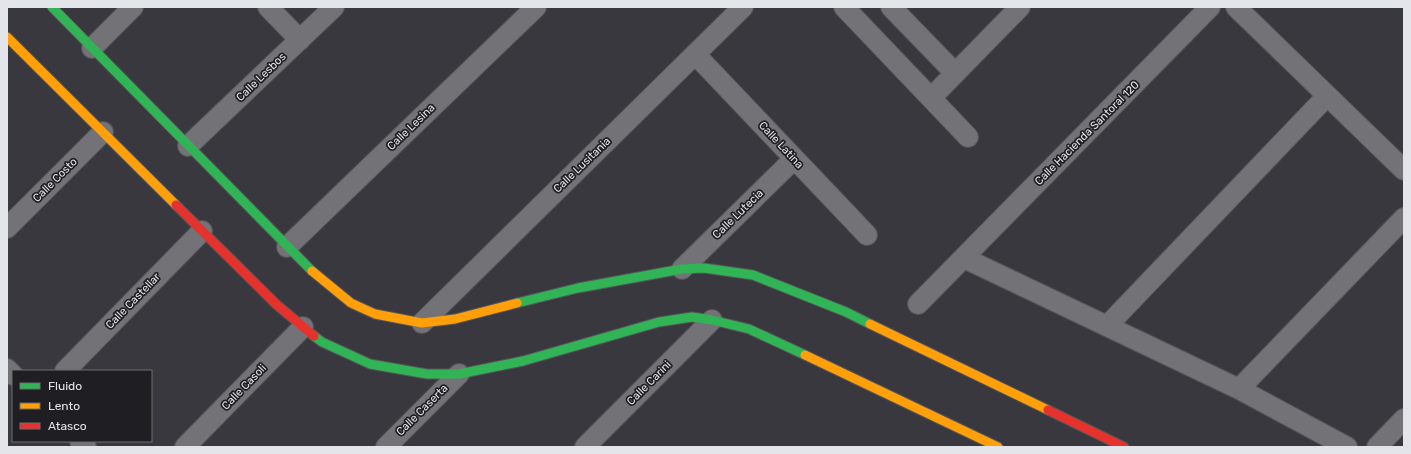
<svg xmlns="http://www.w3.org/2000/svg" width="1411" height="454" font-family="Rubik,sans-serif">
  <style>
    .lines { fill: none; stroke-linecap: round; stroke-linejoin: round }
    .street-casing { stroke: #545459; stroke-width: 22 }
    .fast-casing { stroke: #545459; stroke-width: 11 }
    .slow-casing { stroke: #545459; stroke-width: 11 }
    .jam-casing { stroke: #545459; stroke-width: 11 }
    .street { stroke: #737377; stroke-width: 20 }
    .fast { stroke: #30b455; stroke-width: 9 }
    .slow { stroke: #ff9f0a; stroke-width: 9 }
    .jam { stroke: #e5322d; stroke-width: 9 }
    .labels { text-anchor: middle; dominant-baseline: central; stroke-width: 3.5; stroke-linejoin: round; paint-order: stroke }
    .street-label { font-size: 11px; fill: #e4e4eb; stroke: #1e1e23 }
  </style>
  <rect width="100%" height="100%" fill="#38383e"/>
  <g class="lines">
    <g class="street-casing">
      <path id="street" d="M268 7 300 40
        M844 7 968 137
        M891 7 955 73
        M1236 7 1404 170
        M92 48 133 7
        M695 54 867 235
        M931 98 1020 7
        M188 146 334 7
        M7 228 103 132
        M287 247 536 7
        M964 258 1239 389 1347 447
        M682 269 794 159
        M918 304 1210 7
        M422 323 743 7
        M1107 326 1327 96
        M7 369 13 375
        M65 371 202 231
        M1239 389 1404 218
        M80 441 86 447
        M185 447 303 327
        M386 447 459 374
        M585 447 712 320
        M1377 447 1404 419"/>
    </g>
    <g class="fast-casing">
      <path id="fast" d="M52 7 312 271
        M517 303 578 288 682 269 704 268 753 275 846 312 870 324
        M314 336 322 342 370 364 427 374H459L523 361 659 322 692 317 712 320 749 329 805 355"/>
    </g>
    <g class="slow-casing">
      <path id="slow" d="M7 37 176 205
        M312 271 351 303 375 314 422 323 455 319 517 303
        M870 324 1048 410
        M805 355 998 447"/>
    </g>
    <g class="jam-casing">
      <path id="jam" d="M176 205 277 305 314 336
        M1048 410 1124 447"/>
    </g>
    <use href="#street" class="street"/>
    <use href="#fast" class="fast"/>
    <use href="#slow" class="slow"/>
    <use href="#jam" class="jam"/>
  </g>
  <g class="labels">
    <g class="street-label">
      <text transform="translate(261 77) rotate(-44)">Calle Lesbos</text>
      <text transform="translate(411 127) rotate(-44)">Calle Lesina</text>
      <text transform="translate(1087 133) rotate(-45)">Calle Hacienda Santoral 120</text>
      <text transform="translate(781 145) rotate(47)">Calle Latina</text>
      <text transform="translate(582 165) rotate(-44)">Calle Lusitania</text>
      <text transform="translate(55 180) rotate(-45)">Calle Costo</text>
      <text transform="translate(738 214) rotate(-44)">Calle Lutecia</text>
      <text transform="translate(133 301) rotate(-46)">Calle Castellar</text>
      <text transform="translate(649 383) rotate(-45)">Calle Carini</text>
      <text transform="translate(244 387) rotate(-46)">Calle Casoli</text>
      <text transform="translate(422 410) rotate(-45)">Calle Caserta</text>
    </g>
  </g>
  <rect width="1411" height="454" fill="none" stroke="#e4e4eb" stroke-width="16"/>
  <rect x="12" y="370" width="140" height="72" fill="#1e1e23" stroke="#6d6d73"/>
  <rect x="20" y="383" width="20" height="6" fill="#30b455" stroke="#6d6d73"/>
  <text x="48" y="390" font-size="12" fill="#e4e4eb">Fluido</text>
  <rect x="20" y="403" width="20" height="6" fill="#ff9f0a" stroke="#6d6d73"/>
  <text x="48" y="410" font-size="12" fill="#e4e4eb">Lento</text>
  <rect x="20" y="423" width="20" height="6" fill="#e5322d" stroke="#6d6d73"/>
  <text x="48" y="430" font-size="12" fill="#e4e4eb">Atasco</text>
</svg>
